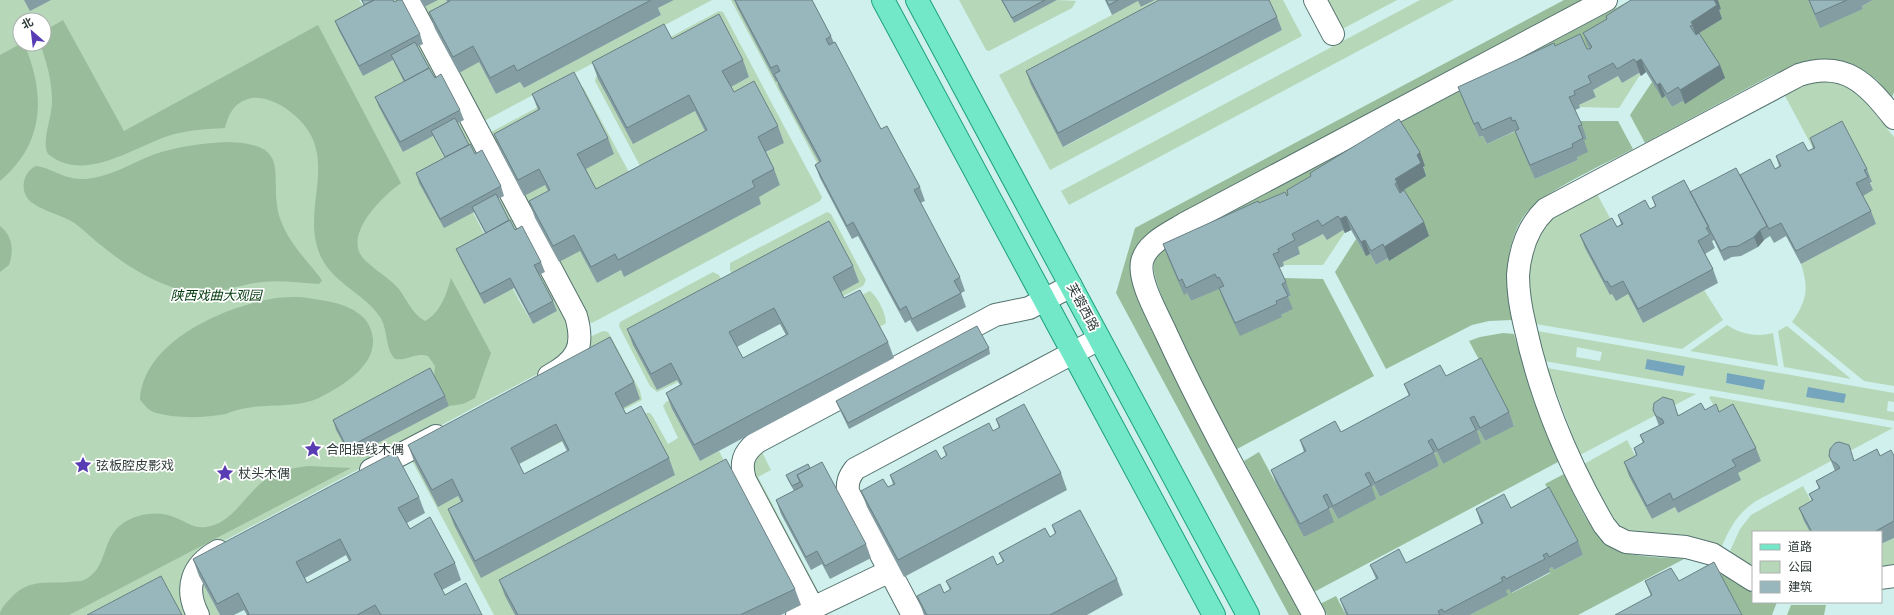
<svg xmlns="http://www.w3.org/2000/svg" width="1894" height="615" font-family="'Times New Roman','Noto Sans SC',serif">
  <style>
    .green { fill: #b7d7b9; fill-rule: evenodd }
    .forest { fill: #99bd9b }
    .water { fill: #75a6bd }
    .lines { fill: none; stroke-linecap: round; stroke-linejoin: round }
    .minor-casing { stroke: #54726e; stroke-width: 24 }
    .major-casing { stroke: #1ea17e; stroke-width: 24 }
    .minor { stroke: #fff; stroke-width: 22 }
    .major { stroke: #73e8c8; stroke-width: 22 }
    .wall { fill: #839da2; fill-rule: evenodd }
    .shaded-wall { fill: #6a8084 }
    .building { fill: #98b7bc; stroke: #6a8084; fill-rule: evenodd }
    .labels { text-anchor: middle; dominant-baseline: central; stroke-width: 3.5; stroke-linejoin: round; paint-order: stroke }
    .park-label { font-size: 13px; font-style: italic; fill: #00390c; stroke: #fff }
    .street-label { font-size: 13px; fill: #2e3b39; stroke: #fff }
    .poi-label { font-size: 13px; fill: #2e3b39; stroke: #fff; text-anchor: start }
  </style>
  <rect width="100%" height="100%" fill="#cff0ec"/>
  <path class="green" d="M0 0H359L369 15 339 31 363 76 393 60 409 91 403 152 433 136 521 304 533 324 557 311 538 275 544 272 519 239 498 200 504 196 479 164 457 124 464 120 438 88 417 47 423 44 398 12 392 0H401L569 317 574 337 558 363 205 551 191 615H0ZM20 20H44V44H20Z
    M420 0H446L496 94 520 82 524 88 661 15 658 8 674 0H712L484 121Z
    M731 0H734L776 81 782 79 780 88 826 175 824 176Z
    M959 0H1001L1014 23 1057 0 1076 1 1072 8 989 51 986 50Z
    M1155 0H1175L1064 147 1282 30 1266 0H1283L1302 36 1050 170 999 75 1138 1 1142 7Z
    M1315 0H1397L1333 34Z
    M1420 0H1454L1069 205 1061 191Z
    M719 11 723 12 822 197 820 201 592 323 588 322 491 132 572 89 579 86 583 87 637 187 602 205 583 170 614 154 545 185 597 283 621 270 624 276 761 204 758 197 780 185 764 154 784 142 740 109 728 88 749 77 725 31 695 111 713 146 648 181 595 81 596 77Z
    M1639 73 1640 75 1619 108 1579 107V105L1596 97 1593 90 1618 76 1622 83Z
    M1824 81 1844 85 1859 94 1894 137V386L1864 381 1792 322C1807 301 1809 288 1801 264L1876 224 1861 197 1872 182 1815 152 1784 94 1812 83Z
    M1597 194 1617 231 1612 294H1628L1643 323 1704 290 1723 320 1682 349 1536 324C1527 292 1524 240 1554 217 1567 208 1583 201 1597 194Z
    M827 212 831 214 863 275 866 280 863 286 841 297 740 288 730 270V263Z
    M1343 230 1345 232 1323 265H1284L1283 262 1300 254 1297 247 1323 234Z
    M713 272 719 275 729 294 657 390 677 380 678 382 657 392 650 386 622 332 619 326 620 322Z
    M870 291C878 297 886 314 886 323L878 328 845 303Z
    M1727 325C1743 335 1756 337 1773 333L1778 366 1690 351Z
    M1787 326 1851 379 1784 367 1778 331Z
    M603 331 608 332 611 337 640 391 642 400 438 506 458 496 469 517 645 413H650L653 417 668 444 678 438 663 406 666 402 684 392 672 409 700 461 719 451 732 476 515 615H494L410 457 566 374 590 337Z
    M1537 331 1894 393V402L1888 401 1887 411 1894 412V421L1544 361ZM1577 347 1602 352 1600 361 1576 357ZM1685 366 1683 375 1645 369ZM1727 373 1763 390 1726 383Z
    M1547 368 1696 394 1580 455Z
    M1711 396 1893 428 1756 501C1738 513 1730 527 1722 546L1698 538 1639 533 1621 528 1609 511 1584 464 1627 440 1642 469 1652 519 1675 507 1678 513 1740 480 1724 425 1709 397Z
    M760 448 771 470 758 477 827 608 822 611 750 474Z
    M1803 486 1818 514 1804 521 1810 532H1753V567L1730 551 1740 529 1751 515Z
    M1894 538V564L1881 567V544Z
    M200 578 220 615H206L202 607Z"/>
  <path class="forest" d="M1564 0H1583L1171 219 1146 236 1137 246 1132 258 1134 285 1149 324 1192 411 1301 615H1289L1116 293 1135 228Z
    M1631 0H1657L1588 47 1597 61 1464 100 1479 137 1483 136 1487 144 1516 131 1535 179 1578 160 1577 157 1583 140 1587 138 1578 121H1618L1633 149C1603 165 1557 185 1532 207 1512 225 1507 258 1507 283 1507 295 1510 308 1512 320L1489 321 1472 325 1386 369 1335 272 1356 239 1366 255 1370 254 1376 265 1388 258 1389 261 1429 236 1400 193 1425 166 1184 294 1187 293 1191 301 1220 288 1281 315 1292 309 1287 297 1291 296 1283 278 1323 279 1374 376 1237 449C1222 421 1149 288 1154 264 1156 250 1177 242 1188 235Z
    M1715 0H1808L1820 27 1863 9 1862 6 1873 0H1894V92L1892 97 1877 80 1865 71 1852 64 1839 60H1810L1772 75 1645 143 1630 115 1652 82 1665 96 1672 107 1683 101 1685 103 1724 78 1696 35 1722 19 1718 11 1721 9Z
    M63 20 124 131 318 25 401 183C383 196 343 234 363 258 373 269 388 277 398 288 407 299 412 314 425 321 441 312 446 295 451 278L491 353 475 398 463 404 449 406 434 378 435 366 428 356C416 352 407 361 395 359 385 349 388 329 380 317 367 296 335 284 322 259 295 206 351 150 282 106 274 101 258 95 248 99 233 104 229 114 225 128 207 129 189 130 171 135 133 147 84 184 48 154 41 142 52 117 52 102 52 81 47 63 40 44H44V31Z
    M20 44 25 46C46 96 44 144 0 181V55Z
    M228 142C297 144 266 178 281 221 289 242 305 259 319 276L322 281 319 284C300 283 281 280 262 282 236 285 210 298 184 291 154 283 126 266 102 246 91 238 83 228 71 221 60 215 35 208 28 199 20 189 23 172 36 166 52 168 65 180 83 179 109 178 132 163 155 154 179 146 203 143 228 142Z
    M0 226C13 236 14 251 9 265L0 272Z
    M300 297C321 300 347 302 363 317 369 323 372 331 373 339 375 367 341 387 319 398 294 409 266 403 241 409 236 410 231 412 226 414 204 418 175 419 153 412 148 410 144 404 140 400 143 341 225 306 276 298 284 297 292 297 300 297Z
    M1503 333 1514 334 1533 399 1558 462 1314 592 1244 461 1259 452 1305 537 1328 510 1332 508 1338 519 1370 488 1374 485 1380 497 1439 466 1433 454 1437 452 1443 464 1475 432 1479 430 1485 441 1514 425 1469 341 1480 337Z
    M308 466 351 468 69 615H0C0 609 5 604 9 600 28 578 44 584 69 582 74 581 80 582 84 580 108 569 101 539 122 524 136 514 155 511 171 516 187 521 194 531 211 526 235 520 247 491 268 478 280 470 294 468 308 466Z
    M1564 474C1577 500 1593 544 1623 552 1642 558 1664 557 1684 559L1578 615H1470L1507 595 1506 591 1509 589 1512 593 1550 573 1548 569 1552 567 1554 570 1583 555 1545 484Z
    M1723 574 1735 583 1753 592V602H1777L1772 615H1740L1719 576Z
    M1336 596 1346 615H1327L1320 604Z
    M1791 605H1826L1824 615H1787Z"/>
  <path class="water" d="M1647 359 1685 366 1683 376 1645 369Z
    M1727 373 1765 380 1763 390 1726 383Z
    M1808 387 1846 394 1844 403 1806 397Z"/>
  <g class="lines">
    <g class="minor-casing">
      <path id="minor" d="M408 0 576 316C585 347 577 361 549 376
        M1315 0 1333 34
        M371 470 436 436
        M1881 578 1894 576
        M1753 580 1712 554 1686 547 1626 542 1612 535 1604 525C1568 463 1540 396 1525 326 1521 310 1518 291 1518 275 1520 250 1528 226 1546 209L1799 75C1846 60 1867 84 1894 118
        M813 608 890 571
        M198 615C184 588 192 565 218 551
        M797 615 813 608 745 480C740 463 743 453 757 442L995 315 1029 308 1071 286
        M913 615 848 492C847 482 849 477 855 469L1099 339
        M1314 615C1264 522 1210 429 1166 333 1158 315 1138 281 1142 262 1146 243 1170 233 1184 224L1606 0"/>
    </g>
    <g class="major-casing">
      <path id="major" d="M883 0 1214 615
        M917 0 1248 615"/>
    </g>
    <use href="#minor" class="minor"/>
    <use href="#major" class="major"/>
  </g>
  <path class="wall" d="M24 0H51L30 11Z
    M361 0H393L420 34 423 44 417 47 435 78 460 110 464 120 458 123 469 145 475 154 501 186 504 196 498 199 509 220 515 230 541 262 545 272 539 275 553 301 557 311 533 324 514 288 484 304 460 258 456 249 485 233 474 212 444 228 419 183 416 173 445 158 433 136 403 152 379 107 375 97 404 82 393 60 363 76 339 31 335 21 364 5Z
    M420 0H438L424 7Z
    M446 0H674L658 8 661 15 524 88 520 82 496 94 479 62 459 73 435 29 429 12 447 2Z
    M733 0H812L831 36 834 43 881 129 920 187 925 201 920 203 960 277 965 291 961 293 966 307 917 332 910 320 905 323 858 236 852 239 820 178 815 165 819 162 779 88 777 81 776 82 737 7 734 0 733 1Z
    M1001 0H1057L1014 23Z
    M1105 0H1155L1141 7 1138 1 1112 15Z
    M1808 0H1873L1862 6 1863 9 1820 28Z
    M1721 9 1719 10 1722 19 1699 33 1720 65 1725 78 1685 104 1683 101 1672 107 1665 96 1662 98 1646 72 1641 76 1639 73 1622 83 1618 76 1593 90 1596 97 1579 105 1580 108 1575 110 1582 125 1587 139 1584 140 1588 152 1577 157 1578 160 1535 179 1520 145 1515 131 1487 144 1483 136 1479 137 1463 100 1458 87 1555 46 1587 49H1589L1583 33 1607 19 1606 16Z
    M1277 17 1282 30 1063 147 1031 85 1026 71Z
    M672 39 743 60 749 77 731 87 734 92 778 126 784 143 766 152 774 169 780 185 759 197 761 204 624 277 621 270 597 283 580 251 559 262 535 218 529 201 548 191 545 185 524 196 500 150 494 134 538 110 532 94 608 138 614 154 586 169 596 189 705 131 695 111 633 144 598 79 592 62Z
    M1810 138 1867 169 1872 182 1870 183 1873 190 1863 196 1871 211 1876 224 1801 264 1786 236 1774 243 1770 236 1764 240 1758 247 1741 256 1732 257 1724 261 1714 240 1712 241 1715 248 1705 254 1713 269 1718 283 1643 323 1628 294 1616 301 1612 294 1610 295 1585 248 1580 235 1617 227 1621 224 1618 215 1650 209 1655 206 1652 197 1690 192 1742 179 1775 169 1779 166 1776 156 1808 151 1813 148Z
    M1425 166 1423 167 1426 176 1404 190 1424 222 1429 236 1389 261 1388 258 1376 265 1370 254 1366 256 1351 230 1345 233 1343 230 1327 240 1323 234 1298 247 1300 254 1283 262 1284 266 1279 268 1286 282 1291 296 1288 297 1293 309 1281 315 1282 317 1240 336 1224 302 1219 289 1191 301 1187 293 1184 295 1168 258 1163 244 1287 196 1311 176 1310 173Z
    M853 266 859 282 841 292 844 298 888 342 894 358 700 461 672 409 666 393 680 385 677 380 657 390 633 345 627 329ZM780 324 786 335 743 358 737 347Z
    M989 348 990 354 849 429 838 406 836 401Z
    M1446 376 1509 412 1514 426 1485 441 1479 430 1477 431 1481 443 1443 464 1437 452 1434 453 1439 466 1380 497 1374 485 1372 487 1376 499 1338 519 1332 508 1329 509 1334 522 1304 537 1276 483 1271 470 1304 452 1300 440 1341 432 1409 396 1404 384Z
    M634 382 640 399 623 408 626 414 669 458 675 475 481 578 454 525 448 509 461 502 458 496 438 507 414 461 408 445ZM562 441 567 451 524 474 519 464Z
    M445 396 449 406 351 457 336 430 333 420Z
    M1653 410 1678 415 1705 410 1719 412 1756 448 1761 461 1738 473 1741 480 1678 513 1675 507 1652 519 1629 476 1624 462 1636 456 1634 448 1643 443 1640 435 1659 426Z
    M996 419 1061 473 1067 490 904 577 867 507 861 491 888 487 893 484 890 475 941 459 946 456 943 447 993 431 999 428Z
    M1829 456 1854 461 1880 456H1894V538L1881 544V532H1810L1804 521 1799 508 1812 501 1809 494 1819 489 1816 481 1835 471Z
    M810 468 866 544 871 558 830 579 822 564 811 570 781 514 776 500 794 491 788 480 786 475Z
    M419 497 425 513 407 523 410 529 455 563 461 580 442 590 445 595 482 615H247L244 610 234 615H220L199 576 193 559ZM346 555 349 561 307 583 305 578Z
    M1511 508 1578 541 1583 555 1554 570 1552 567 1549 569 1550 572 1511 593 1509 589 1506 591 1508 595 1470 615H1346L1340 599 1376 579 1370 565 1406 563 1481 524 1476 509Z
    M1052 525 1117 579 1123 595 1087 615H924L917 596 944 593 950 590 946 581 997 565 1003 562 999 553 1050 537 1055 534Z
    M499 580 795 589 801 605 781 615H515L505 596Z
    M1645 581H1679L1651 596Z"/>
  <path class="shaded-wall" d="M1714 0H1718L1721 9 1719 10 1722 19 1696 35 1691 22Z
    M1641 59 1646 72 1641 76 1636 62Z
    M1720 65 1725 78 1685 104 1680 90Z
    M1660 83 1665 96 1662 98 1657 85Z
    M1420 152 1425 166 1423 167 1426 176 1400 192 1395 179 1417 155Z
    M1346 216 1351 230 1345 233 1340 219Z
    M1424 222 1429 236 1389 261 1384 247Z
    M1760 230 1764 240 1758 247 1754 237Z
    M1365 240 1370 254 1366 256 1361 242Z"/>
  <path class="building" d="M362 0H374L364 5Z
    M374 0H393L394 2 398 0H402L420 34 359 66 335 21Z
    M449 0H651L517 71 514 65 490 78 473 46 453 57 429 12 450 1Z
    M735 0H812L831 36 826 39 829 45 835 42 881 129 887 126 920 187 914 190 960 277 954 281 961 293 912 319 906 306 900 310 853 222 847 226 815 165 821 161 774 74 780 71 777 65 771 68Z
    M1002 0H1045L1012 18Z
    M1106 0H1118L1109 5Z
    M1159 0H1269L1277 17 1058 133 1026 71Z
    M1631 0H1714L1717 5 1691 22 1693 25 1690 26 1696 35 1699 33 1720 65 1680 90 1678 87 1667 94 1660 83 1657 85 1641 59 1636 62 1634 59 1617 69 1613 63 1588 76 1591 83 1574 91 1575 95 1569 97 1582 125 1578 126 1583 138 1572 144 1573 147 1530 165 1515 131 1519 129 1515 120 1512 121 1511 117 1482 130 1478 122 1474 124 1458 87 1554 43 1555 46 1580 34 1587 49H1590L1592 47 1583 33 1607 19 1606 16Z
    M1809 0H1847L1815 14Z
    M719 14 743 60 722 71 734 92 754 81 778 126 758 137 774 169 752 181 755 187 618 260 615 254 591 267 574 235 553 246 529 201 550 190 539 169 518 180 494 134 540 109 532 94 574 72 608 138 577 154 596 189 707 130 689 95 627 128 592 62 664 24 672 39Z
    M415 42 429 68 405 81 391 55Z
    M429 68 435 78 441 74 460 110 400 142 375 97Z
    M455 118 469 145 445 157 431 131Z
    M1399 119 1420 152 1417 155 1421 163 1395 179 1397 182 1395 184 1400 193 1404 190 1424 222 1384 247 1383 244 1371 251 1365 240 1361 242 1346 216 1340 219 1338 216 1322 226 1318 220 1292 234 1295 240 1278 249 1279 252 1273 254 1286 282 1282 284 1288 296 1276 301 1277 304 1235 323 1219 288 1224 286 1219 277 1217 278 1215 274 1186 288 1182 279 1179 281 1163 244 1258 201 1259 203 1285 192 1287 196 1288 195 1287 190 1311 176 1310 173Z
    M1842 121 1867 169 1864 170 1868 177 1856 183 1871 211 1796 251 1781 223 1769 229 1740 175 1770 159 1775 169 1781 166 1776 156 1803 142 1808 151 1815 148 1810 138Z
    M470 144 475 154 482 150 501 186 440 219 416 173Z
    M1736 168 1767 226 1760 230 1754 237 1738 246 1728 247 1721 251 1690 192Z
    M1684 180 1709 227 1706 228 1710 234 1698 241 1713 269 1638 309 1623 281 1611 287 1607 281 1605 282 1580 235 1612 218 1617 227 1623 224 1618 215 1645 200 1650 209 1656 206 1652 197Z
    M496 194 509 220 486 233 472 207Z
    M510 220 515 230 522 226 541 262 534 265 553 301 529 314 510 278 480 294 456 249Z
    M829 221 853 266 833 277 844 298 860 290 888 342 694 445 666 393 682 384 671 363 651 374 627 329ZM774 308 788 334 743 358 729 332Z
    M977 326 989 348 848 423 836 401Z
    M610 337 634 382 615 393 626 414 641 406 669 458 475 561 448 509 463 501 452 479 432 490 408 445ZM556 424 569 450 524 474 511 448Z
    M1481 358 1509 412 1480 428 1474 416 1470 418 1476 430 1438 450 1432 439 1428 441 1434 452 1375 483 1369 472 1365 474 1371 485 1333 506 1327 494 1323 496 1329 508 1300 524 1271 470 1306 451 1300 440 1335 421 1341 432 1410 395 1404 384 1440 365 1446 376Z
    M430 368 445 396 347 448 333 420Z
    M1663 397 1673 400 1678 416 1701 403 1705 410 1716 404 1719 412 1733 404 1756 448 1732 460 1736 466 1673 500 1670 493 1647 506 1624 462 1637 455 1634 448 1644 442 1640 435 1664 423 1662 419 1656 416 1653 410 1654 403Z
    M1024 404 1061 473 898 560 861 491 883 479 888 487 895 484 890 475 936 450 941 459 947 455 943 447 989 423 993 431 1000 427 996 419Z
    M1839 442 1849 445 1854 461 1877 449 1880 456 1891 450 1894 456V521L1874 532H1812L1799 508 1813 500 1809 494 1820 488 1816 481 1840 468 1837 464 1832 461 1829 456 1830 449 1835 443Z
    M395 452 419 497 398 508 410 529 430 517 455 563 434 574 445 595 466 583 482 615H381L375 605 357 615H247L249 614 238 593 217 604 193 559ZM340 539 351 560 307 583 296 562Z
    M726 459 795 589 740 615H518L499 580Z
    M822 462 866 544 825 566 817 551 806 557 776 500 803 486 797 475Z
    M808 464 810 468 797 475 800 482 792 486 786 475Z
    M1549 487 1578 541 1549 557 1547 553 1543 555 1545 559 1506 579 1504 576 1501 578 1503 581 1444 612 1442 609 1438 611 1440 615H1348L1340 599 1378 578 1370 565 1399 549 1406 563 1483 523 1476 509 1504 494 1511 508Z
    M1080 510 1117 579 1050 615H927L917 596 940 584 944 593 951 589 946 581 993 556 997 565 1004 561 999 553 1045 528 1050 537 1056 533 1052 525Z
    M1714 562 1742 615H1615L1652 595 1645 581 1671 568 1679 581Z
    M161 576 182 615H87Z"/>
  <defs>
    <g id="sight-bare" transform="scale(1.38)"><path d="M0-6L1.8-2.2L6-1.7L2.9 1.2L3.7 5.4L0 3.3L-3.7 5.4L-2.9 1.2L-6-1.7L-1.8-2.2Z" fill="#593bb3" stroke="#fff" stroke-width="2.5" paint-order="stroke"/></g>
  </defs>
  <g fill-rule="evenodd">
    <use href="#sight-bare" x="313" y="449"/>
    <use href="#sight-bare" x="83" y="465"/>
    <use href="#sight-bare" x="225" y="473"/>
  </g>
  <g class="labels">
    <g class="park-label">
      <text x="216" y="295">陕西戏曲大观园</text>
    </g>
    <g class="street-label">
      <text transform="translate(1083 307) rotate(62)">芙蓉西路</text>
    </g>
    <g class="poi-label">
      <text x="326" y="449">合阳提线木偶</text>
      <text x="96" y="465">弦板腔皮影戏</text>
      <text x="238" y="473">杖头木偶</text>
    </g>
  </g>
  <rect x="1752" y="531" width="130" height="72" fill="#ffffff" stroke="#abb1b0"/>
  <rect x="1760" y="544" width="20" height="6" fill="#73e8c8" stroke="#abb1b0"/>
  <text x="1788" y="551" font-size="12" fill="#2e3b39">道路</text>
  <rect x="1760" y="561" width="20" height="12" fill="#b7d7b9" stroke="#abb1b0"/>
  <text x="1788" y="571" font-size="12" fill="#2e3b39">公园</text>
  <rect x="1760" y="581" width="20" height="12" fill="#98b7bc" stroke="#abb1b0"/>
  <text x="1788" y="591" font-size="12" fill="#2e3b39">建筑</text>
  <g transform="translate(32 32) rotate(332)"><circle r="19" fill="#ffffff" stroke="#abb1b0"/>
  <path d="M0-3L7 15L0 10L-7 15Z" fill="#593bb3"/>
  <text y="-6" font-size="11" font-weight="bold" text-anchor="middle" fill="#2e3b39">北</text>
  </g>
</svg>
